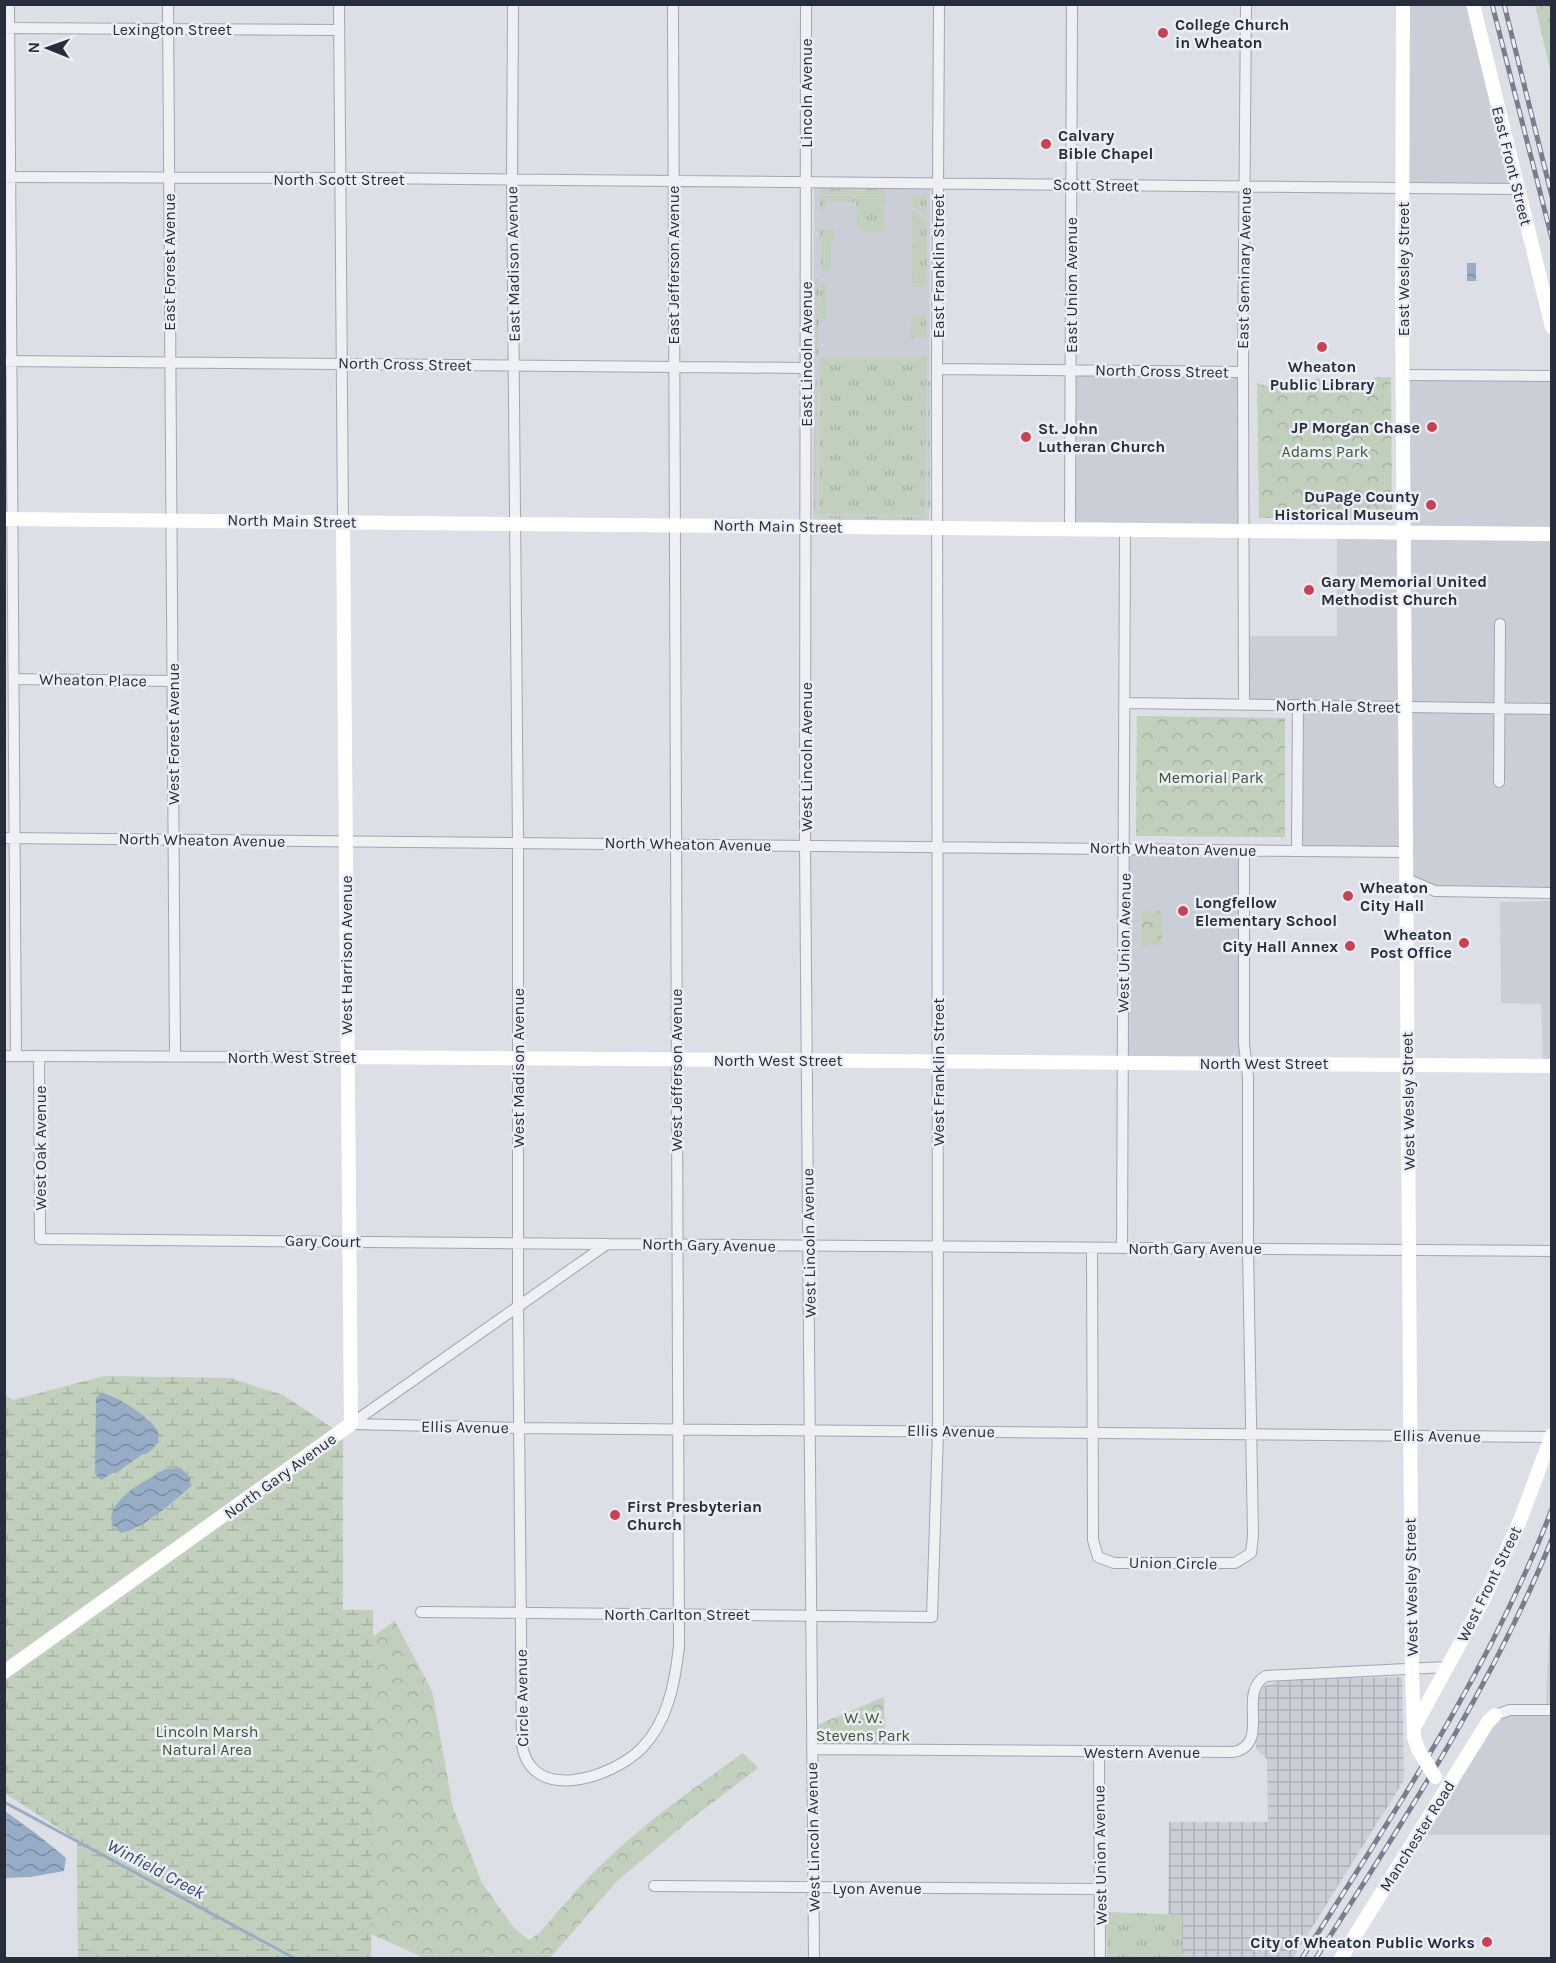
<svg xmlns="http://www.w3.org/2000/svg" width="1556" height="1963" font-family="Karla,sans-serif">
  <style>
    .built { fill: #caced7 }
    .industrial { fill: url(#industrial-grid) }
    .grass { fill: url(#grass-tufts) }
    .forest { fill: url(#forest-crowns) }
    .wetland { fill: url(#wetland-marsh) }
    .pitch { fill: #c1cfbd }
    .water { fill: url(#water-waves) }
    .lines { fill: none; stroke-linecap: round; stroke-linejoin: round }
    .stream { stroke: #97adc6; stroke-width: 3 }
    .street-casing { stroke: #a2a6af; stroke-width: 12 }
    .street { stroke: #eef0f4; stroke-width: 10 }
    .secondary { stroke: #fff; stroke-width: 14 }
    .rail-casing { stroke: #757f8f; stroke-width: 5 }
    .rail { stroke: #ebeef4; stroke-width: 3; stroke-dasharray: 9; stroke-linecap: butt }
    .secondary-bridge { stroke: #fff; stroke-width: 14 }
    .poi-dot { fill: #ca4154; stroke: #ebeef4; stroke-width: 2 }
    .labels { text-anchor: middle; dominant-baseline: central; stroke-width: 5; stroke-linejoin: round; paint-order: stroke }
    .poi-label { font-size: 16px; font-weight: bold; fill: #262d3b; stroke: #ebeef4; text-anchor: start }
    .street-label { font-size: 16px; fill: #262d3b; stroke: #ebeef4 }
    .park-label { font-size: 16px; fill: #3a5734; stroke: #ebeef4 }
    .water-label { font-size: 18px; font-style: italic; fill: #314b6e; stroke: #ebeef4 }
  </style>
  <defs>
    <pattern id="industrial-grid" width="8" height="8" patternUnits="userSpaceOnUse" patternTransform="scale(1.5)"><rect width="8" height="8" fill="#caced7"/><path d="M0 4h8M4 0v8" fill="none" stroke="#adb1b9"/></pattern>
    <pattern id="grass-tufts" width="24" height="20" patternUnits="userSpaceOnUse" patternTransform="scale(1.5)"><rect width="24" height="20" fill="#c1cfbd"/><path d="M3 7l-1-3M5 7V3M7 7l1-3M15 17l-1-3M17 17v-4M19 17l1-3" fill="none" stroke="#a6b2a3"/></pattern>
    <pattern id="forest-crowns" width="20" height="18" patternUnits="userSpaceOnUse" patternTransform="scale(1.5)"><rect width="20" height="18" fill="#c1cfbd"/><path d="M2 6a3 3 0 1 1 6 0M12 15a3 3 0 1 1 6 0" fill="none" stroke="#a6b2a3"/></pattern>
    <pattern id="wetland-marsh" width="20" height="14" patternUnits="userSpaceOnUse" patternTransform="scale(1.5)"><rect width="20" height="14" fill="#c1cfbd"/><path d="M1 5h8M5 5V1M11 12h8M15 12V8" fill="none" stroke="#a6b2a3"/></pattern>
    <pattern id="water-waves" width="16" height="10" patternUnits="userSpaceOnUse" patternTransform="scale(1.5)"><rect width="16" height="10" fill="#97adc6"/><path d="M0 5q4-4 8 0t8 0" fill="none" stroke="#7b8da2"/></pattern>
  </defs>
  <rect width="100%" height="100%" fill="#dcdfe6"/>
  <path class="built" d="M1406 5H1467L1513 186 1406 184Z
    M814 188H930L929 520H813Z
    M1073 373 1239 375 1241 528 1074 526Z
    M1408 379 1551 381V529L1409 530Z
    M1337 536 1401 537V704L1249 699 1248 636H1337Z
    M1409 538 1551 539V889L1437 887 1410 876Z
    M1302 710 1404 711 1403 849H1302Z
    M1128 853 1239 854V1060L1125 1059Z
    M1551 901V1060H1543L1541 1004 1501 1003 1500 902Z
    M1549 1633H1551V1705H1546Z
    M1505 1713H1551V1835H1421L1490 1724Z"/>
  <path class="industrial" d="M1402 1677 1404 1780 1293 1958H1189V1956L1182 1954V1917L1168 1914 1169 1822H1268L1267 1759 1256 1749V1698L1264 1686 1285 1679Z"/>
  <path class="grass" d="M820 188H885V195L820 194Z
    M820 196H855V202H826L825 210H820Z
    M856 196H885L884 232H863L857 225Z
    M912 196 926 197 927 216 912 205Z
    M914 211 926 221 927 286 912 287V212Z
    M834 229V241L831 242V271H821L820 230Z
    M815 279H819L818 355H815Z
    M820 283H826L827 320 820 319Z
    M912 315H926V337H911Z
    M820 357H926L925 515 819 514Z
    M815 380H817L816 514 814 508Z
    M928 381H930V509L928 515Z
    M823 516 923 517 925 518 919 520 823 518Z
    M1106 1912 1168 1914 1182 1917V1954L1189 1956V1958H1107Z"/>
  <path class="forest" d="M1535 5H1551V74Z
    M1376 377H1391L1392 519 1259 518 1257 383C1281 391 1295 387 1318 378L1329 384 1356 380H1372Z
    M1137 716 1285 718V837L1136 836Z
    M1142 911H1162V945H1146V947H1141Z
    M343 1435V1610H373V1636L395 1621 432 1691 453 1808 482 1883 514 1928 529 1940 539 1933C556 1915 571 1895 588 1878 634 1830 690 1791 743 1753L758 1768 691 1819 617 1881 550 1958H501L491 1956 484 1958H424L371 1934V1958H78L77 1840 5 1793 4 1681Z
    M884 1697 885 1746 815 1745V1726Z"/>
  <path class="wetland" d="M104 1376 230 1378 283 1395 343 1435V1610H373L371 1958H78L77 1840 5 1793 4 1394 13 1400Z"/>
  <path class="pitch" d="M1551 26H1552L1551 69 1542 29Z"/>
  <path class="water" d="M1467 263H1476V281H1467Z
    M101 1393C116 1395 152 1418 158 1432 159 1435 158 1439 159 1442L147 1454H143L116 1473H112L101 1480 95 1474 96 1398Z
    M181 1468 190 1478 191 1486C176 1500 141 1530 121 1533L112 1524 111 1517 113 1509 120 1500 132 1489 165 1469Z
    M5 1811 38 1835 66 1858 64 1871 31 1877 5 1878Z"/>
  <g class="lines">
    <path class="stream" d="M4 1802 294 1958"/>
    <g class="street-casing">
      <path id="street" d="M9 4 16 1056
        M168 4 175 1056
        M339 4 343 522
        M513 4 512 180 518 843V1305L522 1745C532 1804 612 1778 642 1748 668 1721 675 1683 679 1646L673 4
        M806 4 805 845 814 1958
        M4 28 339 30
        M4 177 363 178 1518 189
        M5 361 806 368
        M937 369 1243 372
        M1404 375 1552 376
        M1070 529 1072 4
        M14 679 172 681
        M1125 703 1552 709
        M1244 704 1243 372 1246 4
        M1499 782 1500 624
        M4 838 1407 852
        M1297 850 1298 705
        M1407 879 1435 891 1552 893
        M4 1056 347 1057
        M39 1056 40 1239 607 1244
        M1092 1248 1093 1540 1098 1557 1114 1563H1235L1251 1553 1253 1536 1248 1249V1077L1244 1044V850
        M1122 1248 1125 530
        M351 1424 607 1244 1552 1251
        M352 1424 520 1428 1551 1437
        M421 1612 932 1617 938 1431 937 369 939 4
        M1495 1715 1510 1710H1552
        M812 1749 1234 1752C1272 1743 1236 1692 1266 1676L1447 1667
        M1099 1751 1100 1958
        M654 1886 1100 1889"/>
    </g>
    <use href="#street" class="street"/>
    <path class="secondary" d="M1403 4 1402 295 1412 1669 1414 1737 1418 1749
      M1473 4 1552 327
      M4 519 1552 534
      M347 1057 1552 1066
      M4 1672 351 1424 343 522
      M1415 1726 1482 1603 1519 1523 1552 1435
      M1341 1958 1488 1722 1495 1715"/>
    <g class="rail-casing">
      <path id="rail" d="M1492 4 1552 239
        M1504 4 1552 197
        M1302 1958C1394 1813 1490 1670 1552 1509
        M1316 1958C1402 1823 1491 1689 1552 1539"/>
    </g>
    <use href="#rail" class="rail"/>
    <path class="secondary-bridge" d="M1418 1749 1435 1777"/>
  </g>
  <g class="poi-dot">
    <circle cx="1163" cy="33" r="6"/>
    <circle cx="1046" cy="144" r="6"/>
    <circle cx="1322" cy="347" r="6"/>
    <circle cx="1432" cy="427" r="6"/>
    <circle cx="1026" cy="437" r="6"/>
    <circle cx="1431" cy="505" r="6"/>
    <circle cx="1309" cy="590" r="6"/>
    <circle cx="1348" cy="896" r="6"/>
    <circle cx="1183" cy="911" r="6"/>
    <circle cx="1464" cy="943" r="6"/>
    <circle cx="1350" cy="946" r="6"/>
    <circle cx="615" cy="1515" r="6"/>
    <circle cx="1487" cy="1942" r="6"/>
  </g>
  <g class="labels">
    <g class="poi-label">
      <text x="1175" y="24">College Church<tspan x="1175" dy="18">in Wheaton</tspan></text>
      <text x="1058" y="135">Calvary<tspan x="1058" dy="18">Bible Chapel</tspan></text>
      <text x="1322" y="366" text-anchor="middle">Wheaton<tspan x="1322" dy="18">Public Library</tspan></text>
      <text x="1420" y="427" text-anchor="end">JP Morgan Chase</text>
      <text x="1038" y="428">St. John<tspan x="1038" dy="18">Lutheran Church</tspan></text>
      <text x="1419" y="496" text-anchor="end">DuPage County<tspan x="1419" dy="18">Historical Museum</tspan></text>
      <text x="1321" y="581">Gary Memorial United<tspan x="1321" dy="18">Methodist Church</tspan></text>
      <text x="1360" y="887">Wheaton<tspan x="1360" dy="18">City Hall</tspan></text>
      <text x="1195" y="902">Longfellow<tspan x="1195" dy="18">Elementary School</tspan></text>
      <text x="1452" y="934" text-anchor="end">Wheaton<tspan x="1452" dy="18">Post Office</tspan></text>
      <text x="1338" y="946" text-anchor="end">City Hall Annex</text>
      <text x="627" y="1506">First Presbyterian<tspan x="627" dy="18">Church</tspan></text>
      <text x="1475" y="1942" text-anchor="end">City of Wheaton Public Works</text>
    </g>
    <g class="street-label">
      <text x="172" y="29">Lexington Street</text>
      <text transform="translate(806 93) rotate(-90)">Lincoln Avenue</text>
      <text transform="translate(1512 166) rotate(76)">East Front Street</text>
      <text x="339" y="179">North Scott Street</text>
      <text transform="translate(1096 185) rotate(1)">Scott Street</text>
      <text transform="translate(169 262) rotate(-90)">East Forest Avenue</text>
      <text transform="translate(513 264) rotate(-91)">East Madison Avenue</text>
      <text transform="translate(673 265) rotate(-90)">East Jefferson Avenue</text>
      <text transform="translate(938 266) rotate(-90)">East Franklin Street</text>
      <text transform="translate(1244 268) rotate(-89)">East Seminary Avenue</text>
      <text transform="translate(1403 269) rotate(-90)">East Wesley Street</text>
      <text transform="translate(1071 285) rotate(-90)">East Union Avenue</text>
      <text transform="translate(806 354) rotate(-90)">East Lincoln Avenue</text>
      <text transform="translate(405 364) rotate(1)">North Cross Street</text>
      <text transform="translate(1162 371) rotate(1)">North Cross Street</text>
      <text transform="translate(292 521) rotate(1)">North Main Street</text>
      <text transform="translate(778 526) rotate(1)">North Main Street</text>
      <text transform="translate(93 680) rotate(1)">Wheaton Place</text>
      <text transform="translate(1338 706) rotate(1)">North Hale Street</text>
      <text transform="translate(173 734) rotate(-90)">West Forest Avenue</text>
      <text transform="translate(806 757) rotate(-90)">West Lincoln Avenue</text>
      <text transform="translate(202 840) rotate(1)">North Wheaton Avenue</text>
      <text transform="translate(688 844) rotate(1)">North Wheaton Avenue</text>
      <text transform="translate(1173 849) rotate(1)">North Wheaton Avenue</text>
      <text transform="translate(1124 943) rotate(-89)">West Union Avenue</text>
      <text transform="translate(346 955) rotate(-90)">West Harrison Avenue</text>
      <text x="292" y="1057">North West Street</text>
      <text x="778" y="1060">North West Street</text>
      <text x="1264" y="1063">North West Street</text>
      <text transform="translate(518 1068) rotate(-90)">West Madison Avenue</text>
      <text transform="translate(676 1070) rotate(-90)">West Jefferson Avenue</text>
      <text transform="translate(938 1072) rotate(-90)">West Franklin Street</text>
      <text transform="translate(1408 1101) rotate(-91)">West Wesley Street</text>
      <text transform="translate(40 1148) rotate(-90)">West Oak Avenue</text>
      <text transform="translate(323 1241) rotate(1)">Gary Court</text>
      <text transform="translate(809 1243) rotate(-91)">West Lincoln Avenue</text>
      <text transform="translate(709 1245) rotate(1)">North Gary Avenue</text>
      <text x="1195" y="1248">North Gary Avenue</text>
      <text transform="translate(465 1427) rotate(1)">Ellis Avenue</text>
      <text transform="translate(951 1431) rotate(1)">Ellis Avenue</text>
      <text transform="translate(1437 1436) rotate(1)">Ellis Avenue</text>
      <text transform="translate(280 1476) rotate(-36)">North Gary Avenue</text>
      <text transform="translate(1173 1563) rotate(1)">Union Circle</text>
      <text transform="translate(1489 1584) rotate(-64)">West Front Street</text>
      <text transform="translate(1411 1587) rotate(-91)">West Wesley Street</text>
      <text x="677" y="1614">North Carlton Street</text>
      <text transform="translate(522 1698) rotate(-91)">Circle Avenue</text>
      <text x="1142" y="1752">Western Avenue</text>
      <text transform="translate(1417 1836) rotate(-58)">Manchester Road</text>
      <text transform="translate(813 1837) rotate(-91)">West Lincoln Avenue</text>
      <text transform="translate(1100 1855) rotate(-91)">West Union Avenue</text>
      <text x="877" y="1888">Lyon Avenue</text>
    </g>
    <g class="park-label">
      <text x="1325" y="451">Adams Park</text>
      <text x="1211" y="777">Memorial Park</text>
      <text x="863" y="1717">W. W.<tspan x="863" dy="18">Stevens Park</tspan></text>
      <text x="207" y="1731">Lincoln Marsh<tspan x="207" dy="18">Natural Area</tspan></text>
    </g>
    <g class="water-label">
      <text transform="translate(156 1869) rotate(28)">Winfield Creek</text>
    </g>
  </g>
  <rect width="1556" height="1963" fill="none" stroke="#262d3b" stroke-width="12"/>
  <g transform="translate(48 48) rotate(271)" stroke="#ebeef4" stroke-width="4.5" paint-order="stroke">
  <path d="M0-4.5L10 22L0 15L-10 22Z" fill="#262d3b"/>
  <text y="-9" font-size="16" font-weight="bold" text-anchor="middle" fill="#262d3b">N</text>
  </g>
</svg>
